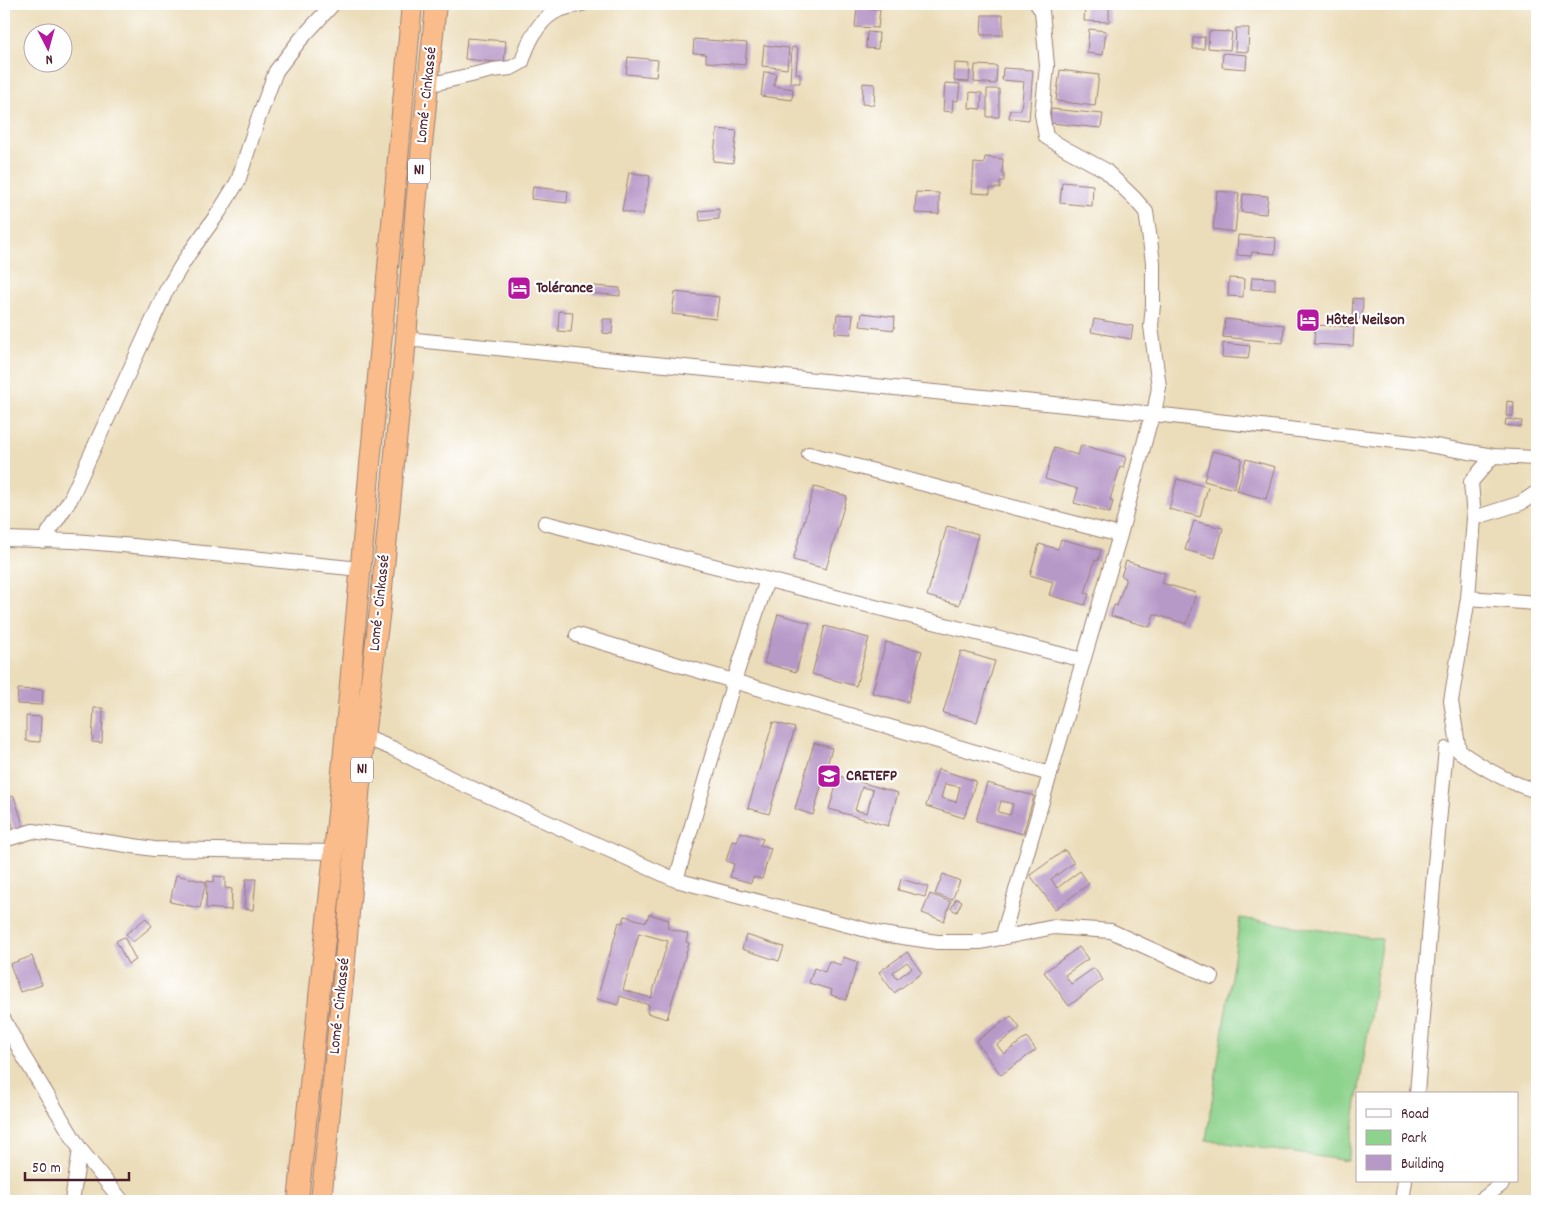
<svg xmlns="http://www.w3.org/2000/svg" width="1541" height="1205" font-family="Dekko,sans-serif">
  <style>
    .green { fill: #8ed38d; stroke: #6c795c }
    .building { fill: #b799c8; fill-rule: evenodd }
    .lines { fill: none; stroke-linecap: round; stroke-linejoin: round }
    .minor-casing { stroke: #9a7e72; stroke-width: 16 }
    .highway-casing { stroke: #9a7e72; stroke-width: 22 }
    .minor { stroke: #fff; stroke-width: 14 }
    .highway { stroke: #f9bc8a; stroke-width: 20 }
    .labels { text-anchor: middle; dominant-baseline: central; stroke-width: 4.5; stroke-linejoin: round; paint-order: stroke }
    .shield { fill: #fff; stroke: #80626b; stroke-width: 1 }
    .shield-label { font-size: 15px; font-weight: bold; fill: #4a1f2b }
    .street-label { font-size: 16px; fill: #4a1f2b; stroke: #fff }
    .poi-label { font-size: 16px; font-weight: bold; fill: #4a1f2b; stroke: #fff; text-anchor: start }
  </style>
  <rect width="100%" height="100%" fill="#fff"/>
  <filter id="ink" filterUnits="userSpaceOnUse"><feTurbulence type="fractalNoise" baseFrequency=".02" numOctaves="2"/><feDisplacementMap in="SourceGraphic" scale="10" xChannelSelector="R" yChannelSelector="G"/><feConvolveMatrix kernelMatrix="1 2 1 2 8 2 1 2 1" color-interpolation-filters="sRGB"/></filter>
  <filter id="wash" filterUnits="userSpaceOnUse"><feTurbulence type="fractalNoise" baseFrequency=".0096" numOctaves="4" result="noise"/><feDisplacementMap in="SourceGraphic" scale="20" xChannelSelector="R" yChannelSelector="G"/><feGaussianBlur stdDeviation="1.12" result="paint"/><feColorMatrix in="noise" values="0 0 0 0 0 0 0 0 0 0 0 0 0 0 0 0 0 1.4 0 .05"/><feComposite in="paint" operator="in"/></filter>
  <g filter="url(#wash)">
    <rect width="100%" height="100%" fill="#ebddb9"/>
    <path class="green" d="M1240 918 1382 939 1348 1161 1206 1140Z"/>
    <g id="blocks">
      <path class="building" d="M1085 6 1109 7V22L1084 21Z
        M857 8 880 9 878 28 855 27Z
        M982 15H1003V35H981Z
        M1236 28H1249L1248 52 1235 51Z
        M1089 29 1106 31 1103 55 1087 53Z
        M1209 31 1232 32 1230 50 1208 48Z
        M867 32 879 33 878 49 866 48Z
        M1205 37 1204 49H1193V38Z
        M467 38 506 41 504 63 465 59Z
        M694 39 747 43 745 65 706 62V54L693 53Z
        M764 45 789 48 787 69 762 66Z
        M792 47 798 48 796 73 800 74V83H790Z
        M1223 53 1247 55 1246 69 1222 67Z
        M628 57 658 60 656 77 626 74Z
        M955 63 970 64 969 82 954 81Z
        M975 65 997 66 996 84 974 82Z
        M1003 68 1033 70 1029 120 1009 118 1010 110H1021L1024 82 1002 80Z
        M1060 70 1099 75 1095 106 1056 101Z
        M764 72 776 73 774 86 793 89 792 100 761 96Z
        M863 83 875 84 874 105 862 104Z
        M945 83 960 84 958 101 953 100 952 112 943 111Z
        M987 89H999V117H987Z
        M970 92 982 93 981 109 969 108Z
        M1051 109 1103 114 1101 128 1050 123Z
        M717 129 737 131 733 163 713 161Z
        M985 157 1003 159 1002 173H1004V181H1000V188H990V194L972 193 974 163 984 164Z
        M629 172 650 176 643 215 622 211Z
        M1062 182 1093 185 1092 206 1060 203Z
        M533 187 568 191 567 203 531 199Z
        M1217 191 1239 193 1235 232 1213 229Z
        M916 192 939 193V214L915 213Z
        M1243 194 1268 196 1266 214 1241 212Z
        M719 209V219L700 221 699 211Z
        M1238 235 1276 238 1275 254 1252 252 1251 256 1237 255Z
        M1252 277 1275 278V290L1251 289Z
        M1229 278 1244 279 1243 297 1228 296Z
        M582 285 620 288V296L581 292Z
        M675 292 719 297 716 319 672 314Z
        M1353 298 1363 299 1362 319 1352 318Z
        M559 311 573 312 571 332 558 331Z
        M862 313 895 317 894 330 860 326Z
        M837 314 853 315 851 334 835 333Z
        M603 319H613L612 334 603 333Z
        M1094 319 1133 326 1131 339 1091 332Z
        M1225 319 1284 325 1283 343 1223 337Z
        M1315 325 1354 327 1353 346 1314 344Z
        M1223 343 1250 346 1248 359 1222 357Z
        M1507 401 1514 402 1513 416H1506Z
        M1506 419 1522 421 1521 427 1505 425Z
        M1081 445 1126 457 1123 468 1120 467 1110 500 1113 501 1110 513 1074 503 1078 489 1045 479 1054 448 1078 455Z
        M1212 451 1242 458 1234 489 1204 481Z
        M1246 459 1275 467 1266 499 1237 491Z
        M1177 479 1208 487 1200 517 1169 509Z
        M814 487 847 496 826 569 793 560Z
        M1194 521 1223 528 1215 558 1185 550Z
        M947 526 978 534 959 605 927 596Z
        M1061 539 1101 550 1098 561 1095 560 1085 593 1089 594 1085 605 1049 595 1053 582 1030 575 1039 544 1058 549Z
        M1126 561 1165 573 1162 583 1196 593 1187 624 1154 614 1150 627 1111 616 1114 605 1117 606 1126 578 1121 576Z
        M778 614 810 623 796 672 764 663Z
        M825 626 869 638 856 686 812 674Z
        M886 642 922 651 908 702 872 693Z
        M961 651 995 661 977 722 943 713Z
        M18 689 43 690 42 705 17 704Z
        M94 708H103L102 743 92 742Z
        M26 716 41 717 40 742 26 741Z
        M773 722 795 728 769 814 748 808Z
        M814 743 832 748 813 815 795 809Z
        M938 769 976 781 964 818 926 806ZM945 784 960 787 956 802 941 798Z
        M839 776 898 793 888 826 829 809ZM862 787 873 790 867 813 855 810Z
        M987 783 1034 796 1023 834 976 821ZM1001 801 1013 804 1010 815 998 812Z
        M14 796 24 828 14 830 5 799Z
        M740 832 763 839 760 845 771 848 762 879 753 877 751 883 730 877 734 864 726 861 732 841 737 842Z
        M1065 850 1074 863 1051 879 1057 888 1080 871 1089 884 1055 909 1030 875Z
        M943 874 960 881 952 900 935 894Z
        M176 875 206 882 200 908 170 902Z
        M214 876 225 877V888L232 889 231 910 206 908 207 881 214 882Z
        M246 879H256L253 910 244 909Z
        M901 879 928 887 925 897 898 890Z
        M930 894 951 902 944 921 922 913Z
        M956 899 962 901 957 912 951 909Z
        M649 914 669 920 667 928 688 934 686 942 689 943 667 1019 647 1013 649 1005 620 996 618 1005 597 999 619 922 623 923 625 916 646 922ZM639 933 668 941 651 998 623 990Z
        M146 918 152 926 133 942 126 934Z
        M746 935 784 947 779 961 742 949Z
        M124 937 136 960 128 964 116 941Z
        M1079 947 1088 959 1065 975 1071 984 1094 968 1103 980 1069 1006 1044 972Z
        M907 952 922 973 894 993 879 972ZM907 962 912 968 897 979 893 972Z
        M32 956 42 985 20 992 10 964Z
        M843 957 858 962 846 1000 831 995 832 990 809 983 814 968 825 972 829 961 841 965Z
        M1011 1016 1020 1028 997 1045 1004 1054 1027 1037 1036 1050 1001 1075 976 1041Z"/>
    </g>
  </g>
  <g filter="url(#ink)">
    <use href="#blocks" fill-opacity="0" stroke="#9a7e72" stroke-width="1"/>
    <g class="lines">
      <g class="minor-casing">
        <path id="minor" d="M428 85 493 70 511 68 522 62C527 45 537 23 553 13 561 8 573 6 582 4
          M406 339 1154 414 1423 444 1493 456 1537 458
          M809 454 1120 535
          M1537 492 1521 503 1474 518 1468 598 1451 701 1459 751C1483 768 1508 783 1537 791
          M1474 518 1471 482 1493 456
          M545 523 1083 660
          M4 539 74 541 134 546 360 569
          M43 541 70 500 166 291 188 255 219 212 238 181 258 119 276 71 300 40 333 4
          M1468 598 1537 603
          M577 635 1050 774
          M364 737 394 749 458 782 676 880 882 934 937 942H981L1054 927 1111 931 1212 977
          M4 840 33 831 154 849 334 852
          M676 880 734 681 767 580
          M1002 938 1120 535 1149 425 1154 414 1159 387 1151 326 1153 305V262L1146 212 1134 198 1105 170 1066 149 1046 137 1042 114 1047 66 1042 11 1037 4
          M4 1020 22 1054 80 1149 122 1201
          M1417 1094 1433 885 1446 749
          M72 1201 80 1149
          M1402 1201 1405 1181
          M1480 1201 1502 1184"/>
      </g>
      <g class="highway-casing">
        <path id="highway" d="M298 1201 340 794 412 4
          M321 1201 345 960 364 737 380 609 406 339 416 205 436 4"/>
      </g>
      <use href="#minor" class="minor"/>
      <use href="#highway" class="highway"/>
    </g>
  </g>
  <defs>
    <g id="hotel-square" transform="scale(1.25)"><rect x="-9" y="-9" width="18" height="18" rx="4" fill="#b5179e" stroke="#fff"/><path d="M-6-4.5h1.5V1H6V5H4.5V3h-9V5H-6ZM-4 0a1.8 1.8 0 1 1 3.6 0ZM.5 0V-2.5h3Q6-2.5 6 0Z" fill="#fff"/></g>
    <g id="school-square" transform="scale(1.25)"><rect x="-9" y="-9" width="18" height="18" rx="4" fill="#b5179e" stroke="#fff"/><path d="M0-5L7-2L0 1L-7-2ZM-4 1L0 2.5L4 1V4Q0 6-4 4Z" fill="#fff"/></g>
  </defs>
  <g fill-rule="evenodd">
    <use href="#hotel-square" x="519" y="288"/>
    <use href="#hotel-square" x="1308" y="320"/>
    <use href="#school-square" x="829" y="776"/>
  </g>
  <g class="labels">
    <g class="shield">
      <rect x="408" y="158.5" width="22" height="25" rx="4"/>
      <rect x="351" y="757.5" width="22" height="25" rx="4"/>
    </g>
    <g class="shield-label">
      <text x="419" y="171">N1</text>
      <text x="362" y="770">N1</text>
    </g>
    <g class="street-label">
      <text transform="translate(427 95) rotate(-84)">Lomé - Cinkassé</text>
      <text transform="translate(380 603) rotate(-84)">Lomé - Cinkassé</text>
      <text transform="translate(340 1006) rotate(-84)">Lomé - Cinkassé</text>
    </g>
    <g class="poi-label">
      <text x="536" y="288">Tolérance</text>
      <text x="1326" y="320">Hôtel Neilson</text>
      <text x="846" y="776">CRETEFP</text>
    </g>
  </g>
  <rect width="1541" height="1205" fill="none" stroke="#fff" stroke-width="20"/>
  <rect x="1356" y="1092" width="162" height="90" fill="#ffffff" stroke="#b7a5aa"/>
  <rect x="1366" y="1109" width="25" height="8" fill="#ffffff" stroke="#b7a5aa"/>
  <text x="1401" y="1118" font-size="15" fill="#4a1f2b">Road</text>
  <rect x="1366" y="1130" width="25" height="15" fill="#8ed38d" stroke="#b7a5aa"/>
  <text x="1401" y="1142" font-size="15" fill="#4a1f2b">Park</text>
  <rect x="1366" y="1155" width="25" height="15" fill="#b799c8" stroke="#b7a5aa"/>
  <text x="1401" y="1168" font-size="15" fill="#4a1f2b">Building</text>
  <g transform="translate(48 48) rotate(174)"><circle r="24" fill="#ffffff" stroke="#b7a5aa"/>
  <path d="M0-4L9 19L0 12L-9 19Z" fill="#b5179e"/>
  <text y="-8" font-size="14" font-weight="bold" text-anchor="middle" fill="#4a1f2b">N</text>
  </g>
  <path d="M25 1172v8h104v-8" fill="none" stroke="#4a1f2b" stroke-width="2.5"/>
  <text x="32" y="1172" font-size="15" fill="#4a1f2b" stroke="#ffffff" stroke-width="4" paint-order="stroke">50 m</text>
</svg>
